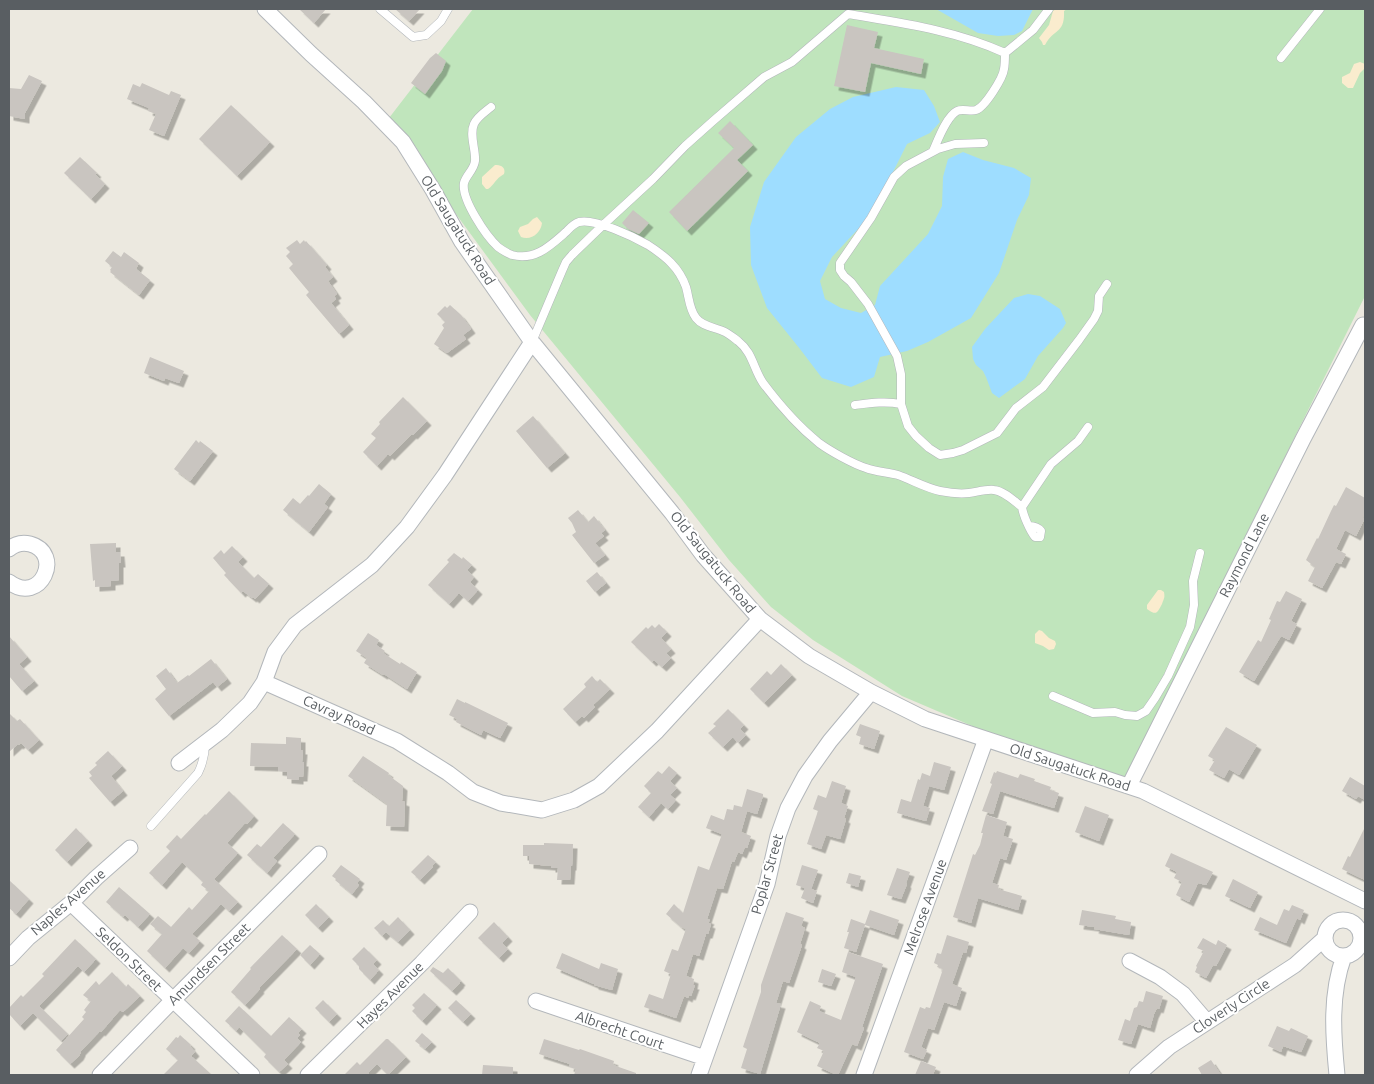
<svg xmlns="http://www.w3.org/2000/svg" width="1374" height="1084" font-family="Ubuntu,sans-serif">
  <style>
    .green { fill: #c0e5bc }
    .sand { fill: #faecce }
    .water { fill: #9eddff }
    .building { fill: #c9c5c0; filter: url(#shadow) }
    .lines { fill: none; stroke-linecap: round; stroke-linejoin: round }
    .lane-casing { stroke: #b3b7bb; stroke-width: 9 }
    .street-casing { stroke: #b3b7bb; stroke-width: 17 }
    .lane { stroke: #fff; stroke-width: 8 }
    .street { stroke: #fff; stroke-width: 15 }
    .labels { text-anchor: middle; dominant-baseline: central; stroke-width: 4; stroke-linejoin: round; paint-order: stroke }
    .street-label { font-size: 14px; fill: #595e62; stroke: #fff }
  </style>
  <defs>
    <filter id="shadow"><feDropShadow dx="4.5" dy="4.5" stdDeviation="0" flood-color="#0004"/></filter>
  </defs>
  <rect width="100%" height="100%" fill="#ece9e0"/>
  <path class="green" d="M473 9H1365V296L1125 777 984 731 902 696 813 640 771 607 729 560 680 497 530 315 453 210 416 147 389 118Z"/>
  <path class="sand" d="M1056 9H1067L1064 11C1065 34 1054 28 1045 45H1043L1042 42 1039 38 1049 25 1053 11Z
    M1360 62 1365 64V68L1360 73 1353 88H1348L1342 83V77L1350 73 1354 64Z
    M495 165C501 165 506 167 504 174 495 179 495 184 488 189H486L482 184V177Z
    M537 217 542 223C541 233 531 241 521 237L518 231 520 227 528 224 533 219Z
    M1158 590H1161L1164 592C1165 598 1164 598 1162 604 1157 613 1157 616 1147 609V605Z
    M1039 630 1042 631 1049 638 1055 641 1056 644 1054 649 1049 650 1043 646 1035 643V634Z"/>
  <path class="water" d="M936 9H1033L1022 31 1014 35 998 36 978 33Z
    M896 87 924 90 934 106 940 122 930 133 907 144 872 214 832 257 820 281 825 299 841 308 861 313 875 305 880 286 928 234 942 206 943 177 948 159 963 152 983 160 1014 168 1031 178 1029 195 1017 220 999 273 971 318 928 342 907 351 880 357 874 377 851 387 822 378 800 349 767 308 751 265 750 227 764 182 796 137 830 109 853 97Z
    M1028 294 1040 296 1060 309 1066 323 1063 328 1038 356 1025 379 999 398 992 393 986 377 983 371 976 365 973 359 972 347 985 329 1014 298Z"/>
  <path class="building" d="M299 9H326L314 23Z
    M395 9H420L409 21Z
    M847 25 878 32 874 48 924 59 921 74 871 63 865 92 834 86Z
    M436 53 446 61 442 71 425 94 411 83 430 58Z
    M29 75 42 81 25 113V119L9 116V88L21 89Z
    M142 83 169 95 171 91 181 95 164 136 149 130 156 114 148 111 149 108 127 99 133 84 140 87Z
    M231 105 270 142 237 176 199 139Z
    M730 121 753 145 737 160 748 171 687 231 669 212 734 148 718 133Z
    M80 157 97 173 95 174 105 184 91 199 64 173Z
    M633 210 649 223 639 234 628 229 622 223Z
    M297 240 300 244 304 240 305 242 306 241 327 265 325 267 333 277 328 281 337 294 334 296 336 299 331 303 349 325 339 334 306 295 309 292 289 268 293 264 286 256 290 252 286 248Z
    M113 251 121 257 124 252 139 263 136 269 150 280 139 295 110 272 111 271 110 270 112 267 105 261Z
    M450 305 461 315 471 329 463 335 466 339 447 353 434 344 444 328 442 325 445 322 437 314 445 306 447 308Z
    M150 357 184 371 179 383 165 378 164 381 144 373Z
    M403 397 427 421 413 435 412 434 390 456 388 454 377 466 363 452 376 438 371 434 380 424 379 422Z
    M533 416 565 453 547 468 516 431Z
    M196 440 199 443 200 441 213 451 190 481 174 469Z
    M319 484 331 494 324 504 328 507 309 532 283 510 293 498 300 504 308 495 309 496Z
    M1346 487 1365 498V513L1363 517 1364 520 1356 536 1345 530 1336 549 1346 554 1341 564 1336 562 1322 588 1308 581 1315 567 1306 560 1317 538 1318 539 1331 511 1334 505 1336 506Z
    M578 510 588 522 594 516 605 530 601 533 604 536 595 543 605 555 594 563 572 535 576 532 572 523 568 518Z
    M116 543V552H120L121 563H119V580L111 581V586L95 587V580L93 581 90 544Z
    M232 546 243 557 238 562 254 578 258 574 269 584 255 599 253 597 252 598 243 591 241 593 224 575 226 573 213 558 221 550 224 554Z
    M454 553 462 559 463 557 472 565 467 570 474 577 470 582 478 590 468 601 459 593 449 604 428 585 449 562 447 560Z
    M597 572 606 583 595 592 586 581Z
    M1286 591 1302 599 1291 621 1297 624 1289 640 1281 636 1254 681 1239 672 1258 640 1261 642 1271 620 1269 619 1277 601 1280 602Z
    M659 624 667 632 661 638 671 649 666 653 671 658 662 667 654 660 652 662 631 642 646 627 648 629 652 625 655 628Z
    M368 633 379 640 376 645 385 651 383 653 400 664 401 662 417 672 407 689 384 674 383 675 364 663 367 658 356 651Z
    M9 636 27 657 19 664 34 681 22 691 9 676Z
    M211 659 227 679 217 687 213 682 169 716 155 699 166 689 156 676 166 668 177 683 188 675 189 676Z
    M781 664 792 675 764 703 750 689 767 671 771 675Z
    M592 676 597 682 600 679 610 689 593 705 595 707 584 718 582 716 575 722 563 709 586 687 584 684Z
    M457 699 465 703V702L508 723 500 738 483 730 481 735 456 722 457 719 449 715Z
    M728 709 744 725 740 729 746 735 738 743 733 737 723 747 708 733 716 726 713 724Z
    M9 713 17 721 20 719 39 740 28 750 21 743 19 745 18 744 9 752Z
    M860 724 880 731 874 749 859 744 861 737 856 735Z
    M1226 727 1257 745 1239 775 1229 769 1224 778 1209 770 1215 760 1208 756Z
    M286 737 301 738V750H303L302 762H304L303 777H299V780L287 779V772L278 771V767L250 766 251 743 286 744Z
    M108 751 122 766 111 776 123 791 110 802 89 778 92 776 89 772 97 765 95 763Z
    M363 756 389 773 388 775 403 786 402 801 405 802 404 827 386 826 387 804 348 776Z
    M934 762 951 767 944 790 929 786 923 806 930 808 926 821 897 813 901 799 911 802 918 779 920 780 922 773 930 776Z
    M669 766 677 773 670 781 677 788 670 795 676 800 668 809 661 803 649 817 638 807 651 793 644 786 658 771 662 774Z
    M997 771 1018 778 1020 774 1035 779 1034 781 1051 787 1050 790 1059 793 1054 808 1000 791 993 814 982 811 992 784 990 783 994 772 996 773Z
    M1350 777 1365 786V800L1358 796 1356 799 1342 791Z
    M832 781 846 786 841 803 848 806 844 818 846 819 840 839 826 835 821 849 807 844 818 811 813 809 818 795 826 798Z
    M747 789 763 794V796L757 814 747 811 741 832 751 836 747 848 745 847 742 854 738 852 734 862 732 861 723 889 717 888 707 919 710 920 708 923 711 924 708 934H706L699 956 693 954 686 976 694 979 693 985H695L691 996 689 995 688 998 684 996 676 1018 644 1007 649 994 663 999 671 974 664 971 672 949 678 951 686 929 681 927 666 914 674 904 683 913 698 866 709 870 722 834 706 828 711 815 724 820 727 809 733 810 734 805 742 807Z
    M229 791 254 816 247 824 245 823 227 843 238 853 214 879 238 902 229 911 221 904 192 934 200 941 189 953 183 948 165 968 147 951 162 934 150 924 158 916 171 927 189 907 192 910 209 891 201 885 203 882 182 862 162 885 149 873 170 851 166 847 177 835 181 839 205 814 206 815Z
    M1085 806 1109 815 1099 841 1075 832Z
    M986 815 1007 822 1003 836 1013 839 1006 860 1000 858 992 883 999 885 998 889 1022 896 1018 910 978 898 971 923 953 917 973 854 975 855 980 845 983 833H981Z
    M283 823 295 834 273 858 277 861 267 873 247 855 257 844 261 847Z
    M1365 827V880L1342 869 1348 856 1350 857Z
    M76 828 88 841 67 862 55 850Z
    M544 843 573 844 572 866H571L570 880H557L558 868H551V866L529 864V856H523V845H544Z
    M1171 853 1213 872 1206 885 1198 883 1189 902 1176 895 1182 882 1174 878 1177 872 1165 866Z
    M428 855 436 862 432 866 433 867 420 880 411 872Z
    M341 865 360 879 357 883 359 885 352 894 335 880 336 879 332 876Z
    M802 865 818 870 811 889 817 891 813 903 801 898 805 888 796 885Z
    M897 868 910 872 906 883 907 884 901 899 887 895Z
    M849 873 861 876 858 887 846 883Z
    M1233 879 1258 892 1250 908 1225 896Z
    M9 880 29 899 16 914 9 908Z
    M119 887 150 914 138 927 125 915 123 917 106 902Z
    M316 904 329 917 318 928 305 915Z
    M1292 905 1304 910 1300 920 1297 918 1286 943 1254 930 1260 917 1277 925 1284 909 1289 911Z
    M870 910 899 920 894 935 865 925 856 952 844 948 849 932H847L851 919 865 924Z
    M1082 910 1116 916 1115 919 1131 922 1129 935 1094 929 1095 927 1079 925Z
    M786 912 804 918 801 926 805 928 800 944 802 945 789 983 783 981 776 1003 781 1004 760 1074 741 1068 747 1049 743 1047 761 992V985Z
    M398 917 410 930 398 942 386 932 382 936 374 928 383 920 389 926Z
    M494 922 508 937 502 943 508 949 499 958 478 938Z
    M282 935 297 949 259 988 260 989 245 1005 231 992 251 969 250 968Z
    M947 935 969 942 966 953 963 952 952 984 962 988 956 1006 944 1002 934 1030 928 1028 921 1047 927 1050 923 1059 904 1052 920 1007 925 1009 926 1007 930 1008 943 969 937 967 938 965 934 963 937 953 941 954Z
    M1203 938 1216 945 1218 940 1227 945 1216 966 1213 965 1206 978 1195 972 1197 967 1196 966 1204 951 1197 948Z
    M75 939 96 959 84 972 78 966 39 1006 68 1034 61 1041 33 1013 20 1026 9 1014V1008L21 995 23 997 44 976 42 974Z
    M310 945 320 954 310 965 300 955Z
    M364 947 377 960 373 964 379 970 370 980 359 969V966L352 959Z
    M848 952 883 964 862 1027 864 1028 857 1046 852 1044 838 1075H837L817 1066 824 1051 817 1048 820 1043 797 1032 810 1001 821 1006 819 1011 841 1020 856 977 842 972Z
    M562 953 599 969 601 963 618 969 612 990 594 985V984L556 968Z
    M433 967 443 973 448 968 461 981 459 983H460L452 991 430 971Z
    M822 969 836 974 831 986 818 982Z
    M112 972 126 987 128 984 140 996 123 1012 120 1010 101 1032 100 1031 81 1051V1052L79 1056 70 1064 56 1050 84 1019 82 1017 86 1012 84 1010 91 1001 83 995 96 981 99 985Z
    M1146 991 1163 996 1159 1009 1157 1008 1154 1014 1150 1028 1138 1024 1131 1044 1118 1040 1125 1019 1130 1021 1134 1008 1137 1007 1139 1001 1143 1002Z
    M424 993 437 1005 422 1021 412 1011 415 1008 412 1005Z
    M323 1000 337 1014 329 1022 315 1008Z
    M456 1000 471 1014 463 1022 448 1008Z
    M239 1006 271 1036 289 1017 302 1029 298 1033 300 1035 297 1038 301 1042 284 1060 288 1064 279 1072 264 1057 266 1054 239 1027 236 1031 225 1021Z
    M1277 1026 1289 1031 1291 1028 1308 1036 1301 1052 1283 1046 1281 1052 1268 1046Z
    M422 1033 432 1042 425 1049 415 1041Z
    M180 1035 191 1045 190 1046 195 1052 191 1056 212 1075H163L178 1060 166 1049 176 1037 178 1038Z
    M386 1039H388L406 1057 388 1075 377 1064 368 1073 370 1075H344L357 1062 360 1065Z
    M544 1039 579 1050 580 1049 614 1061 613 1065 636 1073V1075H574L576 1069 569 1067 570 1064 539 1054Z
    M1211 1060 1221 1075H1202L1198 1068Z
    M921 1061 936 1067 933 1075H915Z
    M483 1065 513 1067V1075H482Z"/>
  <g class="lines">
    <g class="lane-casing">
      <path id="lane" d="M380 9 413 37 426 35 441 21 448 9
        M1005 53 1033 30 1049 9
        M1281 58 1320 9
        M491 107C485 112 477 117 474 124 469 135 476 150 475 161 474 170 466 175 464 183 461 199 486 236 498 247 502 250 507 253 512 255 535 261 550 246 566 232 570 228 573 224 579 222 595 218 634 237 648 245 665 256 679 267 686 287 689 297 689 309 696 318 703 327 715 327 725 332 729 334 734 338 738 341 753 353 753 368 763 383 778 403 799 427 819 443 830 451 853 464 866 468 876 472 888 472 898 475 912 480 926 488 940 491 950 493 960 494 969 493 977 492 986 489 994 490 1004 491 1014 501 1022 507
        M532 342 562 271 566 262 572 255 602 226 653 179 685 146 713 121 764 77 792 62 848 14C901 23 955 30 1005 53 1005 58 1005 64 1004 69 1003 78 985 107 976 110 970 112 963 108 957 111 946 117 938 140 933 151
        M901 404V374L897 356 868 304 851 282 844 276 840 270V263L871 218 894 177 906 166 938 149 955 144 984 143
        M855 405C871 403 886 401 901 404L908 426 916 436 929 448 940 455 953 453 963 450 997 433 1016 408 1043 387 1079 340 1094 319 1098 311 1099 296 1107 284
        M1029 526C1035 526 1038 527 1041 531L1040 537H1035C1030 531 1023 515 1022 507L1051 464 1078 441 1088 427
        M1053 696 1093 713 1115 712 1125 715 1137 716 1146 711 1155 698 1168 676 1190 627 1194 605 1193 581 1200 553
        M151 826 198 773C203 763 205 754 205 743"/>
    </g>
    <g class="street-casing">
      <path id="street" d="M265 9 311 54 364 102 403 142 433 190 462 242 532 342 672 513 703 555 760 619 809 656 871 692 925 719 1143 791 1365 901
        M9 549C15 544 22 542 30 544 64 553 41 606 9 582
        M264 682 397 741 448 773 473 792 501 803 542 810 574 800 599 786 657 731 760 619
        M179 763 222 730 250 703 264 682 275 652 295 625 372 565 407 527 445 475 532 342
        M1129 786 1303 439 1363 325
        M71 903 252 1075
        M1325 938a18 18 0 1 1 36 0a18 18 0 1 1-36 0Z
        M9 958 28 938 71 903 96 878 130 848
        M1130 961 1160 977 1183 994 1207 1022
        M536 1001 705 1058
        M100 1075 172 1001 319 854
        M308 1075 422 963 470 912
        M699 1075 767 884 778 836 788 808 805 776 830 741 871 692
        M864 1075 986 739
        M1137 1075 1169 1047 1295 965 1325 938
        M1337 1075C1333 1035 1330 994 1344 956"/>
    </g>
    <use href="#lane" class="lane"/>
    <use href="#street" class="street"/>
  </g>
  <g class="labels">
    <g class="street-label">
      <text transform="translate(458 230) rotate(58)">Old Saugatuck Road</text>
      <text transform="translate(1244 555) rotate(-63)">Raymond Lane</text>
      <text transform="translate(713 562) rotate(51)">Old Saugatuck Road</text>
      <text transform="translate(339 715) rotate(24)">Cavray Road</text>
      <text transform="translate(1070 767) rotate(18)">Old Saugatuck Road</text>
      <text transform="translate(767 874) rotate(-74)">Poplar Street</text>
      <text transform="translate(68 902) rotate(-41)">Naples Avenue</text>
      <text transform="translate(925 907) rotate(-70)">Melrose Avenue</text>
      <text transform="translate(129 959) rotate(44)">Seldon Street</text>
      <text transform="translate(209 964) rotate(-45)">Amundsen Street</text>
      <text transform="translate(390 995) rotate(-45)">Hayes Avenue</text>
      <text transform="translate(1231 1006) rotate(-33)">Cloverly Circle</text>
      <text transform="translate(620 1030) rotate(19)">Albrecht Court</text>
    </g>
  </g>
  <rect width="1374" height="1084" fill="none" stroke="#595e62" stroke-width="20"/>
</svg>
